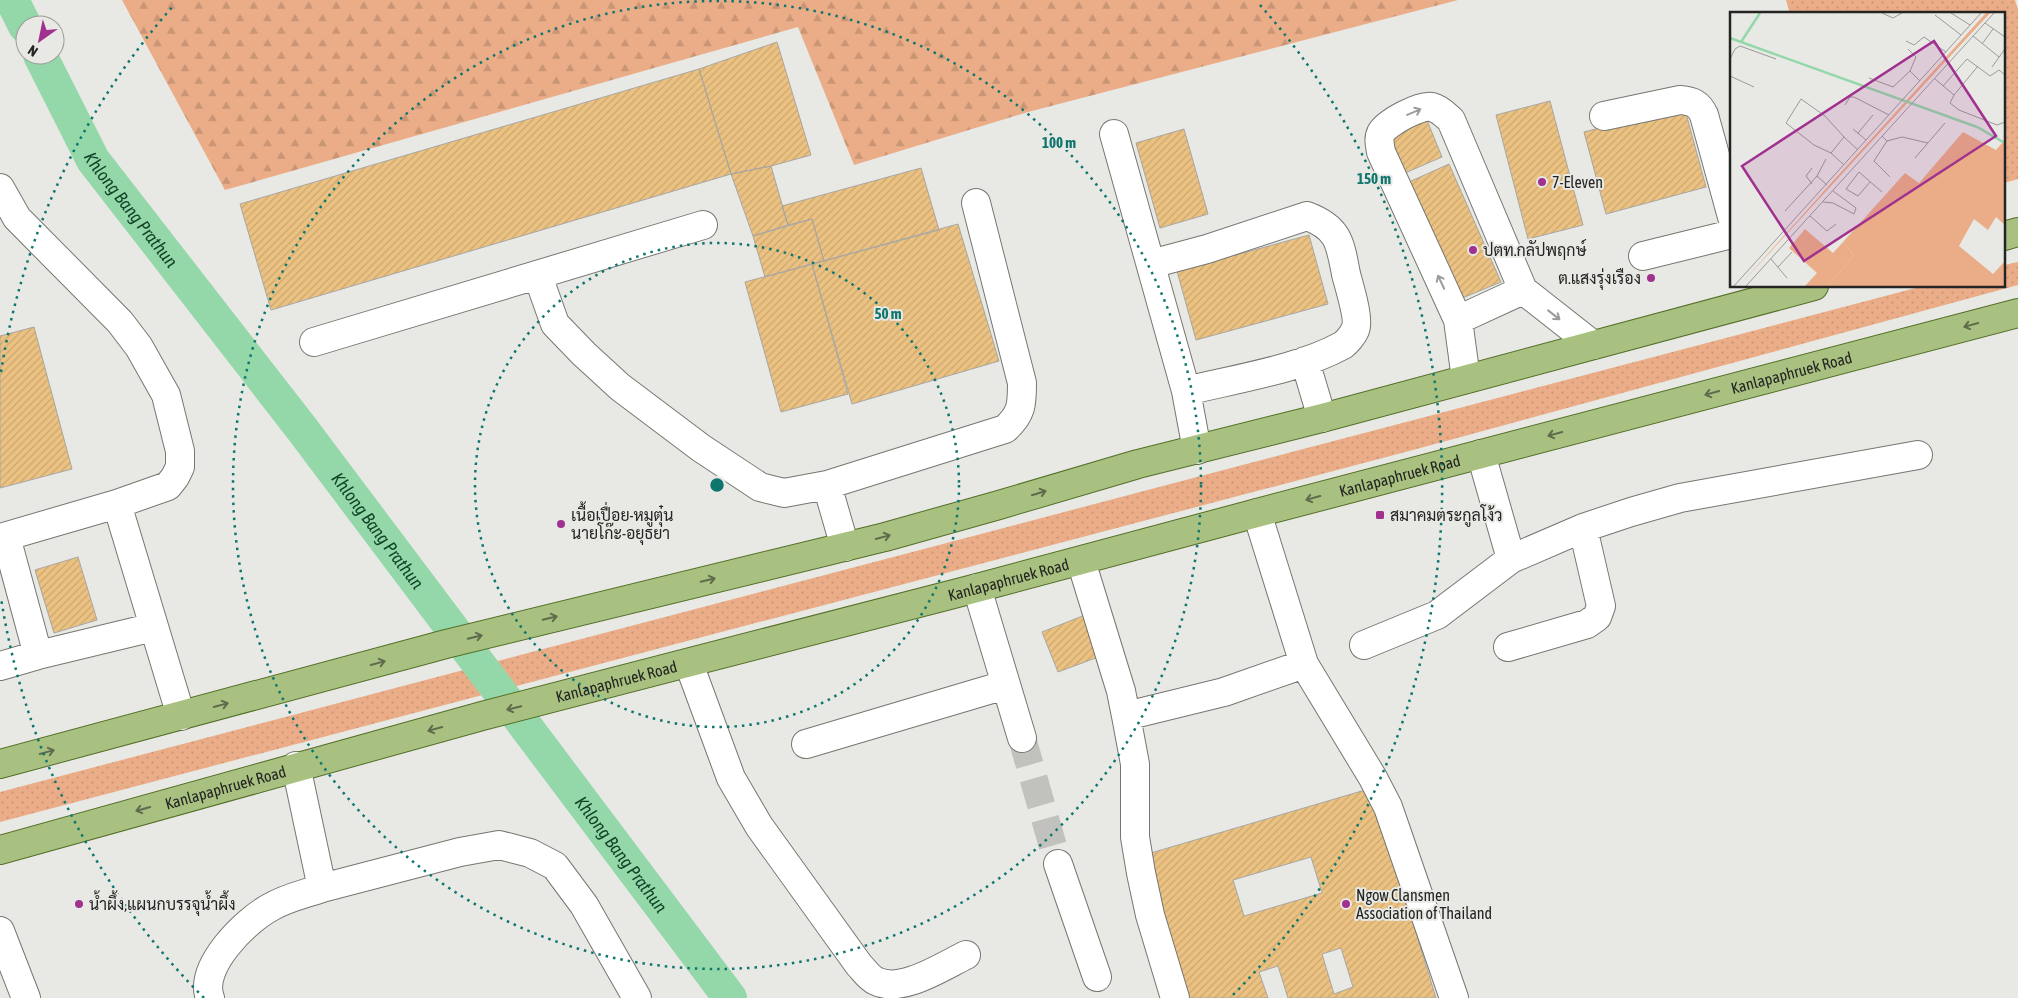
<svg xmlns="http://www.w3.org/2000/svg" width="2018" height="998" font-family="'Asap Condensed',Sarabun,sans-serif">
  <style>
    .grass { fill: url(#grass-dots) }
    .forest { fill: url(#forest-firs) }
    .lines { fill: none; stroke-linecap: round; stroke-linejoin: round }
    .canal { stroke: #94d8aa; stroke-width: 34 }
    .building { fill: url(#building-hatch); stroke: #a8a6a2; fill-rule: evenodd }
    .minor-tunnel { stroke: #c1c1bd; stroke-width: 28; stroke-dasharray: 28 14; stroke-linecap: butt }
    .minor-casing { stroke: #767672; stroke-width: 30 }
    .major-casing { stroke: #546f28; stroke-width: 30 }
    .minor { stroke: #fff; stroke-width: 28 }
    .major { stroke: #a8c180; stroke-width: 28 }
    .oneway { stroke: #9c9c9c }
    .oneway2 { stroke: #5f6b4c }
    .ring { fill: none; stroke: #0f766e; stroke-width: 2.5; stroke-dasharray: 2.5 5 }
    .poi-dot { fill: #a1318f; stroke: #e8e8e4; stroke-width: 2 }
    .labels { text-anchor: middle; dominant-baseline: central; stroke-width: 4; stroke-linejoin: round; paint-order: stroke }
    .poi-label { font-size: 16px; fill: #242422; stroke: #e8e8e4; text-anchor: start }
    .street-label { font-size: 16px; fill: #242422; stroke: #e8e8e4 }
    .water-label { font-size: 18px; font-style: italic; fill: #124527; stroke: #e8e8e4 }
    .inset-river { fill: none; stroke: #94d8aa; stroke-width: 2.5 }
    .inset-road { fill: none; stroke: #9a9a96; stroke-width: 1 }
    .view { fill: #a1318f; fill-opacity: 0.15; stroke: #a1318f; stroke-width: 2.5 }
    .inset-edge { fill: none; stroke: #242422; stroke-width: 2.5 }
    .centre { fill: #0f766e; stroke: #e8e8e4; stroke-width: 2.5 }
    .ring-label { font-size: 15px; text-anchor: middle; font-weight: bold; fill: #0f766e; stroke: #e8e8e4; stroke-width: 4; stroke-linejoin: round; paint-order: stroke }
  </style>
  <defs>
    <pattern id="grass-dots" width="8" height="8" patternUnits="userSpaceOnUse" patternTransform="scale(1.25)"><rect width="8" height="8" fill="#ebad88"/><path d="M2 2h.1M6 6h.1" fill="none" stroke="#c99575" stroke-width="1.8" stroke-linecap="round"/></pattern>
    <pattern id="forest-firs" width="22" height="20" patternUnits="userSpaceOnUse" patternTransform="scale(1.25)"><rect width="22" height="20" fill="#ebad88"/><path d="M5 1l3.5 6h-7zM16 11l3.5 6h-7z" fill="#c99575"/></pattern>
    <pattern id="building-hatch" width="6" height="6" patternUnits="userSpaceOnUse" patternTransform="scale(1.25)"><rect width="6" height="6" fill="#ecc282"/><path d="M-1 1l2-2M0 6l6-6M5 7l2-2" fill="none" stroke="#caa770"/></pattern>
  </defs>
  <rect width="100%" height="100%" fill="#e8e8e4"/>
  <path class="grass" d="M1786 0H2015L2018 10V179L2004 183V14H1790Z
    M2018 262V285L1413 450 0 822V792L1923 286H2004V265Z"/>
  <path class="forest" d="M122 0H1458L1028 112 854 165 798 27 225 190Z"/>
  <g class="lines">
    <g class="canal">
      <path d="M12 0 25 26"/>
      <path id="s1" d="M40 55 93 160 302 429 730 998"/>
    </g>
  </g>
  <path class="building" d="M777 42 811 155 771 166 731 174 699 69Z
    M699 69 731 174 271 310 240 204Z
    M1550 101 1583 225 1528 239 1496 115Z
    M1684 106 1706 187 1606 214 1584 132Z
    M1424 113 1442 157 1405 173 1386 129Z
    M1184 129 1208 214 1160 228 1136 143Z
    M1449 164 1501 282 1460 299 1409 182Z
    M771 166 788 225 753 236 731 174Z
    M921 168 939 230 824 261 812 219 788 225 782 206Z
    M812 219 824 261 765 277 753 236Z
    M958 224 999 361 852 404 812 264Z
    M1309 235 1328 304 1196 340 1177 271Z
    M812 264 848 394 781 412 745 282Z
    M34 327 72 469 0 488V336Z
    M78 557 97 620 54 633 35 570Z
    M1085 615 1101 656 1058 672 1042 632Z
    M1372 788 1436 998H1288L1278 966 1259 972 1268 998H1189L1144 855ZM1311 857 1322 893 1244 916 1233 880ZM1341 948 1353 987 1334 994 1322 954Z"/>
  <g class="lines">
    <path class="minor-tunnel" d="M1022 738 1058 864"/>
    <g class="minor-casing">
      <path id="minor" d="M1604 116 1680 100C1693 101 1699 104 1704 115L1732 217
        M1114 134 1186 391C1235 379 1300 369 1343 345 1347 342 1353 335 1355 330 1360 320 1349 286 1346 274 1340 243 1339 228 1307 216L1207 249 1151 264
        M0 188 17 218 120 322 139 347 166 395 180 451V467L175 477 168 486 117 504
        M1643 256 1732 234
        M538 276 555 324 584 354 620 387 701 448 760 487 784 493 827 485
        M1458 320 1523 290
        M314 342 703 225
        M1305 361 1322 418
        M1466 379 1458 320 1381 152C1380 145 1378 139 1381 133 1386 123 1421 104 1432 107 1440 109 1445 115 1451 120L1523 290 1593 345
        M1186 391 1197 450
        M1481 454 1511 559 1583 528 1631 512 1680 498 1918 455
        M1257 513 1304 664 1373 778 1388 807 1454 998
        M6 537 38 655
        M0 538 117 504 181 716
        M845 547 827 485 1005 429C1022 414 1022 404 1022 383L976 203
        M1081 561 1121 691 1126 716
        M977 588 1022 738
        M1364 645 1437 615 1511 559
        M1508 647 1587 624 1597 617 1601 606 1583 528
        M689 664 731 778 759 826 859 965C864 970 869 978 876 981 901 994 943 966 966 955
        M0 666 38 655 154 627
        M806 744 1005 685
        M1058 864 1097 977
        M322 888 460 852 499 845 530 853 555 866 584 905 637 998
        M0 931 26 998
        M210 998C198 967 246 920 271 907 286 898 305 894 322 888L296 766
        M1175 998 1150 915 1141 873 1135 837V764L1126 716 1224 692 1304 664"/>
    </g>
    <g class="major-casing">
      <g id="major">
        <path d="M2004 236 2018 232"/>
        <path d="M0 764 446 644 885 537 999 505 1138 464 1322 418 1814 286"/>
        <path id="s2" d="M0 850 482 716 977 588 1257 513 2018 313"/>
      </g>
    </g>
    <use href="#minor" class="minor"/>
    <use href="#major" class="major"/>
  </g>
  <defs><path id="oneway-shaft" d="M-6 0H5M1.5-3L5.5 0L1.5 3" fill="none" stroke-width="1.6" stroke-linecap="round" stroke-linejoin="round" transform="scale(1.25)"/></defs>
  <g class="oneway">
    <use href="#oneway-shaft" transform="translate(1414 112) rotate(-23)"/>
    <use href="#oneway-shaft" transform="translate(1441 282) rotate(-115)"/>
    <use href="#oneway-shaft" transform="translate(1554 315) rotate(38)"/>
  </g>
  <g class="oneway2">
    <use href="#oneway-shaft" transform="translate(1971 325) rotate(165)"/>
    <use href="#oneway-shaft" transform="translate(1712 393) rotate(165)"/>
    <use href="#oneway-shaft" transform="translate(1555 434) rotate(165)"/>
    <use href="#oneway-shaft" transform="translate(1039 493) rotate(-17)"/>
    <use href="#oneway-shaft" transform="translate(1313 498) rotate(165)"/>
    <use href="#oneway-shaft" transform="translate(883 537) rotate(-15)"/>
    <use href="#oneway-shaft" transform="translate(708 580) rotate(-14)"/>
    <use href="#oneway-shaft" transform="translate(550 618) rotate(-14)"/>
    <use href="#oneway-shaft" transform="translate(475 637) rotate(-14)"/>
    <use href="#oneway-shaft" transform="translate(378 663) rotate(-15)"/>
    <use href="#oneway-shaft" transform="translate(221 705) rotate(-15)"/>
    <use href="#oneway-shaft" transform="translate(514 708) rotate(166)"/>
    <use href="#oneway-shaft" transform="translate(435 729) rotate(165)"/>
    <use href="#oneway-shaft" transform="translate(47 752) rotate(-15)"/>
    <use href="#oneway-shaft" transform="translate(143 809) rotate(164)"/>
  </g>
  <g class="ring">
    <circle cx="717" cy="485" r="242"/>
    <circle cx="717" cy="485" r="484"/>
    <path d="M204 998A725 725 0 0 1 1 598M1 372A725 725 0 0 1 174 5M1260 5A725 725 0 0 1 1230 998"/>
  </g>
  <g class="poi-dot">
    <circle cx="1542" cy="182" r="5"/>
    <circle cx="1473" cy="250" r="5"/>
    <circle cx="1651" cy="278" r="5"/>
    <rect x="1375" y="510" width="10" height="10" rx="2.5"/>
    <circle cx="561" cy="524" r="5"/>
    <circle cx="79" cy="904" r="5"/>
    <circle cx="1346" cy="904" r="5"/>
  </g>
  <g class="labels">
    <g class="poi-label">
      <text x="1552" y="182">7-Eleven</text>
      <text x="1483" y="250">ปตท.กลัปพฤกษ์</text>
      <text x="1641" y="278" text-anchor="end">ต.แสงรุ่งเรือง</text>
      <text x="571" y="515">เนื้อเปื่อย-หมูตุ๋น<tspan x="571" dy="18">นายโก๊ะ-อยุธยา</tspan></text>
      <text x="1390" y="515">สมาคมตระกูลโง้ว</text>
      <text x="1356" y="895">Ngow Clansmen<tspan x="1356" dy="18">Association of Thailand</tspan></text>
      <text x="89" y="904">น้ำผึ้ง,แผนกบรรจุน้ำผึ้ง</text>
    </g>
    <g class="street-label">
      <text stroke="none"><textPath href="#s2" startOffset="1854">Kanlapaphruek Road</textPath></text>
      <text stroke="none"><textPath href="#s2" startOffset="1449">Kanlapaphruek Road</textPath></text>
      <text stroke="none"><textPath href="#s2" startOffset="1044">Kanlapaphruek Road</textPath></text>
      <text stroke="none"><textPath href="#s2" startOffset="639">Kanlapaphruek Road</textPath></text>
      <text stroke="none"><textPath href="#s2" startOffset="234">Kanlapaphruek Road</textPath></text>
    </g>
    <g class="water-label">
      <text stroke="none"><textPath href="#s1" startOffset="180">Khlong Bang Prathun</textPath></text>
      <text stroke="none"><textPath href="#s1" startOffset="585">Khlong Bang Prathun</textPath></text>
      <text stroke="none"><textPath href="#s1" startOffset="990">Khlong Bang Prathun</textPath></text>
    </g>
  </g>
  <g transform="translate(1730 12)">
    <rect width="275" height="275" fill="#e8e8e4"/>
    <path d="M256 1H260L9 274 103 169ZM75 217 103 241 113 230 124 243 98 274H75L87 261 59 236Z" fill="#ebad88"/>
    <path d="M233 120 266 138 272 131 275 132V213L266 205 258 218 244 207 229 234 263 262 275 249V274H98L124 243 113 230 175 161 189 171Z" fill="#ebad88"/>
    <path class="inset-river" d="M0 26 247 115 275 131M11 30 30 1"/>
    <path class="inset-road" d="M152 1 163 6 172 1M221 1 240 13M205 3 231 23M255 11 275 25M243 24 269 45M176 29 184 33 194 25 216 40M252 32 263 17M178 37 186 45 180 59 190 69M0 47 5 37 10 34 46 47M262 55 275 37M0 64 24 75M139 66 163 75 180 59M205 67 224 83 248 54M213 74 237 47 260 64 269 58 275 63M224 83 220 91 229 98 267 113 275 110M115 93 120 85H124L159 103M123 117 136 128M128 121 143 103M152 124 157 129 144 149 160 165M114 125 128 138M157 129 172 125 198 131M101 141 84 133 56 111 71 87 95 104 114 125 101 141 114 153M185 146 215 111M82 156 76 164 82 172M87 164 96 147M140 170 128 184 116 177 129 160 152 180M93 190 103 191 124 202 126 196 103 179M55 199 87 164 97 173M80 204 97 219 106 212M41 247 57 266M48 255 62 240M4 274 251 1M16 274 264 1"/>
    <path class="view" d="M204 29 266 124 74 249 12 154Z"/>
    <rect width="275" height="275" class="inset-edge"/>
  </g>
  <circle cx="717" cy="485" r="8" class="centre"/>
  <g class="ring-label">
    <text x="1059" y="148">100 m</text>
    <text x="1374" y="184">150 m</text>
    <text x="888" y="319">50 m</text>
  </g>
  <g transform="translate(40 40) rotate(213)"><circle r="24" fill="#e8e8e4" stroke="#9a9a96"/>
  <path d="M0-4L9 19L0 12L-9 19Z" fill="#a1318f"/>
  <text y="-8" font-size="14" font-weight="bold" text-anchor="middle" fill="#242422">N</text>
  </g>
</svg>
